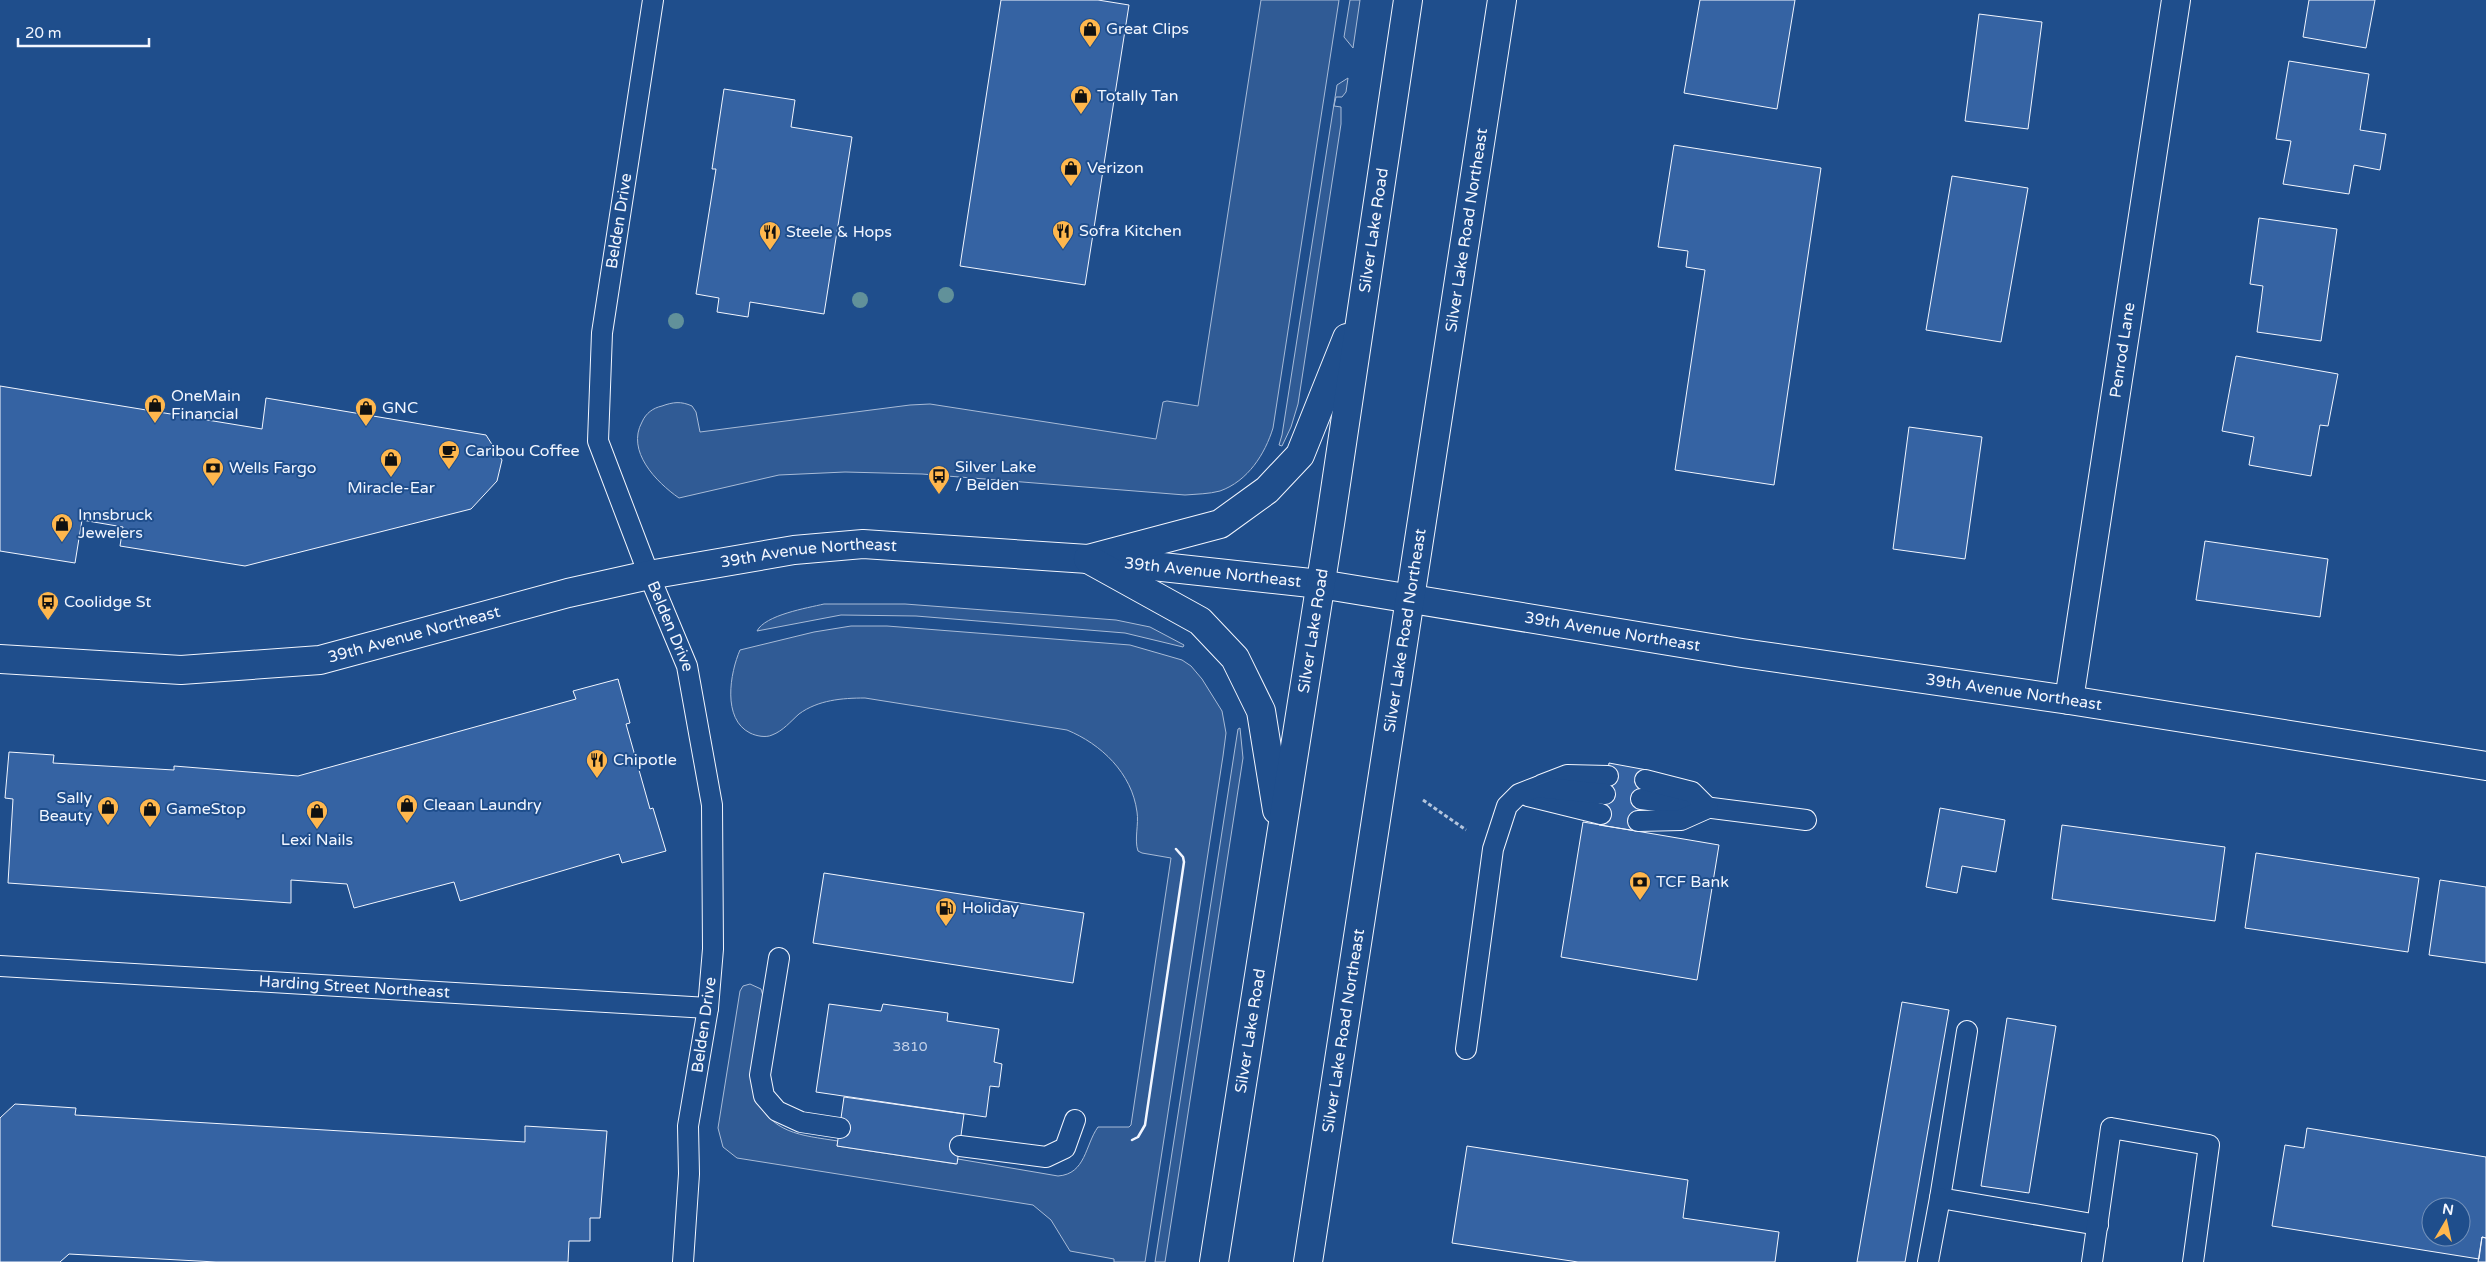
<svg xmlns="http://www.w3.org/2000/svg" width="2486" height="1262" font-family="'Varela Round',sans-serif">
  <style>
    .green { fill: #305b95; stroke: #a8bbd7 }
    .building { fill: #3563a3; stroke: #f2f6ff; fill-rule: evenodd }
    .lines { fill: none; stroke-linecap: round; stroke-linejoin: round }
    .lane-casing { stroke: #f2f6ff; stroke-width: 22 }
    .street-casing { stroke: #f2f6ff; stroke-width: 30 }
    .secondary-casing { stroke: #f2f6ff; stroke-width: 30 }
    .path { stroke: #b3c4dc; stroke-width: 3; stroke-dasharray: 4 2.5; stroke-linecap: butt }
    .lane { stroke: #1f4e8c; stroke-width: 20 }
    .street { stroke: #1f4e8c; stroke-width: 28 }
    .secondary { stroke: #1f4e8c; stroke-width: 28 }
    .wall { stroke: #f2f6ff; stroke-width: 2.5 }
    .tree { fill: #61919a }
    .labels { text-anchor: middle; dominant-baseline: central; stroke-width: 4; stroke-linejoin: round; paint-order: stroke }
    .number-label { font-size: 14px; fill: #c3d1e8 }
    .poi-label { font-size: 16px; fill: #f2f6ff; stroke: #1f4e8c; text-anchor: start }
    .street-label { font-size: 16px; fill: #f2f6ff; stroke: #1f4e8c }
  </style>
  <rect width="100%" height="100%" fill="#1f4e8c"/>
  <path class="green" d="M1261 0H1339L1273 428C1265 454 1248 481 1220 491 1209 494 1197 494 1185 495L922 474 845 472 779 475 679 498C656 482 626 451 642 422 646 413 653 408 662 406 673 402 681 401 692 406L696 412 700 432 910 405 930 404 1156 439 1163 402 1167 401 1198 406Z
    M1350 0H1360L1353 48 1344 37Z
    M1348 78 1346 92 1342 97H1336L1334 106 1341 107V124L1298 404 1291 427 1282 446 1279 445 1282 435 1337 85Z
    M824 604H905L1116 620 1150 627 1184 645 1183 647 1125 633 916 616 841 615 757 631C765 615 807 608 824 604Z
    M851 626H887L1130 645 1182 660 1191 666 1202 679 1222 711 1226 733 1223 756 1145 1262H1114V1259L1070 1251 1051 1220 1033 1205 737 1158 723 1147 718 1128 740 991 743 986 750 984 761 989 763 996 754 1094C771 1134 800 1135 838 1141L837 1146 956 1164 958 1159 1058 1176C1086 1174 1085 1145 1098 1127H1129L1131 1125 1171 858 1142 853 1138 851C1134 840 1139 824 1137 812 1132 773 1101 744 1067 730L865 698C842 698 818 700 799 714 791 721 783 731 772 735 766 738 756 736 750 733 722 719 730 673 740 650L814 632Z
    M1240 728 1243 758 1165 1262H1155L1238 729Z"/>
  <path class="building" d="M1001 0H1098L1129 5 1085 285 960 266Z
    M1700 0H1795L1777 109 1684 93Z
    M2309 0H2375L2366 48 2303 37Z
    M1979 14 2042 22 2028 129 1965 121Z
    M2289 61 2369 74 2360 130 2386 134 2380 170 2354 165 2349 194 2283 184 2291 141 2276 139Z
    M724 89 795 100 791 127 852 137 824 314 750 302 748 317 717 312 719 298 696 294 716 169H712Z
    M1674 145 1821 168 1774 485 1675 470 1705 270 1686 267 1688 251 1658 247Z
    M1952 176 2028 188 2001 342 1926 330Z
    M2259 218 2337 229 2321 341 2257 332 2263 286 2250 284Z
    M2236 356 2338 374 2328 426 2320 425 2311 476 2249 465 2254 437 2222 431Z
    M0 386 262 429 266 398 486 435 502 460 497 481 471 509 245 566 120 546 123 527 82 520 75 563 0 551Z
    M1909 427 1982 437 1965 559 1893 549Z
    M2205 541 2328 559 2320 617 2196 600Z
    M618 679 630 723 626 724 650 809 653 808 666 851 622 863 619 854 460 901 454 882 354 908 347 884 291 880V903L8 883 13 799 5 798 9 752 54 755 53 763 174 770V766L298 776 576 699 573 691Z
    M1609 763 1647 770 1636 831 1599 825Z
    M1940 808 2005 820 1996 872 1962 866 1957 893 1926 887Z
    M1583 822 1719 845 1697 980 1561 957Z
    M2062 825 2225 847 2215 921 2052 899Z
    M2256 853 2419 878 2408 952 2245 928Z
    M824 873 1084 913 1073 983 813 943Z
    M2440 880 2486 887V963L2429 955Z
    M1902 1002 1949 1010 1905 1262H1857Z
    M829 1004 881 1011 883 1004 948 1013 947 1021 999 1029 994 1062 1002 1064 999 1087 990 1086 986 1117 816 1092Z
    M2007 1018 2056 1026 2029 1193 1981 1186Z
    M844 1097 964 1114 957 1164 837 1146Z
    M15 1104 76 1108 75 1115 525 1142V1126L607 1131 600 1218H590V1241H569L568 1262H216L69 1254 60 1262H0V1118Z
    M2307 1128 2486 1157V1238L2482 1237 2479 1259 2272 1226 2285 1145 2304 1148ZM2431 1207H2461V1237H2431Z
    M1467 1146 1688 1180 1683 1218 1779 1232 1775 1262H1578L1452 1243Z
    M2482 1237 2486 1238V1262H2478Z"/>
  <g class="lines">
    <g class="lane-casing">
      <g id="lane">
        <path id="s1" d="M653 0 602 333 598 441 649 575 687 666 712 805 713 949 708 1008 688 1126 689 1174 683 1262"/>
        <path d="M1541 785 1567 775 1608 776"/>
        <path d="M1528 796 1601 814"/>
        <path d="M1641 799 1806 820"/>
        <path d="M1638 821 1681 820 1708 808 1692 792 1645 780"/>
        <path d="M779 958 760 1075 764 1096 777 1111 801 1122 840 1128"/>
        <path id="s2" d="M0 966 708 1008"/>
        <path d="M1967 1031 1940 1198 2098 1225"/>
        <path d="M1466 1049 1493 849 1507 806 1519 794 1537 787 1605 794"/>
        <path d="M960 1146 1046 1157 1065 1148 1075 1120"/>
        <path d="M1928 1262 1940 1198"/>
        <path d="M2092 1262 2111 1128 2209 1145 2193 1262"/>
      </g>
    </g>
    <g class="street-casing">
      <g id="street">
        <path id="s3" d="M0 659 181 670 320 660 568 593 649 575 794 550 863 544 1088 559 1320 584 1742 653 2069 700 2486 766"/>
        <path id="s4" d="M2069 700 2176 0"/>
      </g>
    </g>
    <g class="secondary-casing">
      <g id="secondary">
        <path d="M1088 559 1220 524 1267 490 1300 455 1347 338"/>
        <path d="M1088 559 1200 621 1235 658 1261 711 1277 810"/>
        <path id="s5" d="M1214 1262 1330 524 1408 0"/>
        <path id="s6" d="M1308 1262 1502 0"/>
      </g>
    </g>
    <path class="path" d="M1423 800 1466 830"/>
    <use href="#lane" class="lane"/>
    <use href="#street" class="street"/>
    <use href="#secondary" class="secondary"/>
    <path class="wall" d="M1132 1140 1138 1137 1145 1125 1184 862 1183 857 1176 849"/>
  </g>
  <g class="tree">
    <circle cx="946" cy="295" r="8"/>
    <circle cx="860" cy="300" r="8"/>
    <circle cx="676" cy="321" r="8"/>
  </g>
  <defs>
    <g id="shop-pin" transform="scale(1.125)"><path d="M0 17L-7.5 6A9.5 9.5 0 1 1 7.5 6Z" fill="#ffb74d" stroke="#1f4e8c"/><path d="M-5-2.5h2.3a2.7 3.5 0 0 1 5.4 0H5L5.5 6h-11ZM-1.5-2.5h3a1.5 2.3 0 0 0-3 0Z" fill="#111"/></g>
    <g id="restaurant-pin" transform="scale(1.125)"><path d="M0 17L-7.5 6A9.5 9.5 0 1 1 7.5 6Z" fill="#ffb74d" stroke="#1f4e8c"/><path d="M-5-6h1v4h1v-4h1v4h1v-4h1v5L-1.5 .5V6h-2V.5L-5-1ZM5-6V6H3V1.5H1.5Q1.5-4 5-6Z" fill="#111"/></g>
    <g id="cafe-pin" transform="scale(1.125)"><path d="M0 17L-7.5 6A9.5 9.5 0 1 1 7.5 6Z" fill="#ffb74d" stroke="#1f4e8c"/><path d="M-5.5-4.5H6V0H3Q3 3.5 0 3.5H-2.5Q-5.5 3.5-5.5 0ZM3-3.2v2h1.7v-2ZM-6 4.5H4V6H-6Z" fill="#111"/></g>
    <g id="bank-pin" transform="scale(1.125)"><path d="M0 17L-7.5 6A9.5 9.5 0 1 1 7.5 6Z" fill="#ffb74d" stroke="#1f4e8c"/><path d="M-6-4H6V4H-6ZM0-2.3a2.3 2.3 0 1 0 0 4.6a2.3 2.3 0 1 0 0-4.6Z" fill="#111"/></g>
    <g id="bus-pin" transform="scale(1.125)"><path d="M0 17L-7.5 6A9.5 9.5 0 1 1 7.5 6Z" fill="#ffb74d" stroke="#1f4e8c"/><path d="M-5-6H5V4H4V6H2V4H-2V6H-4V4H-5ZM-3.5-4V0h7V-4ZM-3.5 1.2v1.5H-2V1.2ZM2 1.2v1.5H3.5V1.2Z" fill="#111"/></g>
    <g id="fuel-pin" transform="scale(1.125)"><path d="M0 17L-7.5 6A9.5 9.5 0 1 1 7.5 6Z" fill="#ffb74d" stroke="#1f4e8c"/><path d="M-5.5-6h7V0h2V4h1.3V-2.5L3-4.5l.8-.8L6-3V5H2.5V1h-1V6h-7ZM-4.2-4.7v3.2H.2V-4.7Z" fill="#111"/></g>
  </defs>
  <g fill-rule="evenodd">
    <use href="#shop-pin" x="1090" y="29"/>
    <use href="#shop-pin" x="1081" y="96"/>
    <use href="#shop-pin" x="1071" y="168"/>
    <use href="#restaurant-pin" x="1063" y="231"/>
    <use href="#restaurant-pin" x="770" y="232"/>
    <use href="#shop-pin" x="155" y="405"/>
    <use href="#shop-pin" x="366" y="408"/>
    <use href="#cafe-pin" x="449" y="451"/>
    <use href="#shop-pin" x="391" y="459"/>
    <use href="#bank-pin" x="213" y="468"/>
    <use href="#bus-pin" x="939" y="476"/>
    <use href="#shop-pin" x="62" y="524"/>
    <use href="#bus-pin" x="48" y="602"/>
    <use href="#restaurant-pin" x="597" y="760"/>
    <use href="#shop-pin" x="407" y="805"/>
    <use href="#shop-pin" x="108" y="807"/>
    <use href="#shop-pin" x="150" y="809"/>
    <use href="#shop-pin" x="317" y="811"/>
    <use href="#bank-pin" x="1640" y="882"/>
    <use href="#fuel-pin" x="946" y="908"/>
  </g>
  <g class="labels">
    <g class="number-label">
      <text x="910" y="1046">3810</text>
    </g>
    <g class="poi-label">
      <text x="1106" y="29">Great Clips</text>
      <text x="1097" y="96">Totally Tan</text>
      <text x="1087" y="168">Verizon</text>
      <text x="1079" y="231">Sofra Kitchen</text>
      <text x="786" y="232">Steele &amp; Hops</text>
      <text x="171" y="396">OneMain<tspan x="171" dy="18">Financial</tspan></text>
      <text x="382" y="408">GNC</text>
      <text x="465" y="451">Caribou Coffee</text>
      <text x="955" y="467">Silver Lake<tspan x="955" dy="18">/ Belden</tspan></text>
      <text x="229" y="468">Wells Fargo</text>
      <text x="391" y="488" text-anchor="middle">Miracle-Ear</text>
      <text x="78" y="515">Innsbruck<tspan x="78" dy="18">Jewelers</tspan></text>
      <text x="64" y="602">Coolidge St</text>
      <text x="613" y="760">Chipotle</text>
      <text x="92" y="798" text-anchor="end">Sally<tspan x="92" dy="18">Beauty</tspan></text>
      <text x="423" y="805">Cleaan Laundry</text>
      <text x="166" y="809">GameStop</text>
      <text x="317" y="840" text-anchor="middle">Lexi Nails</text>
      <text x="1656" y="882">TCF Bank</text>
      <text x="962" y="908">Holiday</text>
    </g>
    <g class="street-label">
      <text transform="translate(619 221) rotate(-81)">Belden Drive</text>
      <text stroke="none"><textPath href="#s5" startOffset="1044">Silver Lake Road</textPath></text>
      <text stroke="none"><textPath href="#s6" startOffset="1044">Silver Lake Road Northeast</textPath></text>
      <text stroke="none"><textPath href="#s4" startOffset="354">Penrod Lane</textPath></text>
      <text stroke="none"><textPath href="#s3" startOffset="822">39th Avenue Northeast</textPath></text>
      <text stroke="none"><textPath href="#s3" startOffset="1228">39th Avenue Northeast</textPath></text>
      <text stroke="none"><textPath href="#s1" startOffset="644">Belden Drive</textPath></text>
      <text stroke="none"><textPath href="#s5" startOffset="639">Silver Lake Road</textPath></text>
      <text stroke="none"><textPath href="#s6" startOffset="639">Silver Lake Road Northeast</textPath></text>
      <text stroke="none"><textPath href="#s3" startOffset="1632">39th Avenue Northeast</textPath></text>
      <text stroke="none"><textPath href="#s3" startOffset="418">39th Avenue Northeast</textPath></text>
      <text stroke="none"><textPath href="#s3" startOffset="2038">39th Avenue Northeast</textPath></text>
      <text stroke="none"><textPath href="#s2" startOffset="355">Harding Street Northeast</textPath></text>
      <text transform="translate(704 1025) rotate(-82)">Belden Drive</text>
      <text stroke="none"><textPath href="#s5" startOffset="234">Silver Lake Road</textPath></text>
      <text stroke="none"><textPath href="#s6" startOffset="234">Silver Lake Road Northeast</textPath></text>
    </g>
  </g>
  <g transform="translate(2446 1222) rotate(9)"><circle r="24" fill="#1f4e8c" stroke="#7391ba"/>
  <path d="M0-4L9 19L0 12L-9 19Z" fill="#ffb74d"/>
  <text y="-8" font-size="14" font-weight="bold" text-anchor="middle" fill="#f2f6ff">N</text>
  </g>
  <path d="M18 38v8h131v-8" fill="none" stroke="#f2f6ff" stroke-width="2.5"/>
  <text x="25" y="38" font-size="15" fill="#f2f6ff" stroke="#1f4e8c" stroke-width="4" paint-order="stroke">20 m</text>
</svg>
